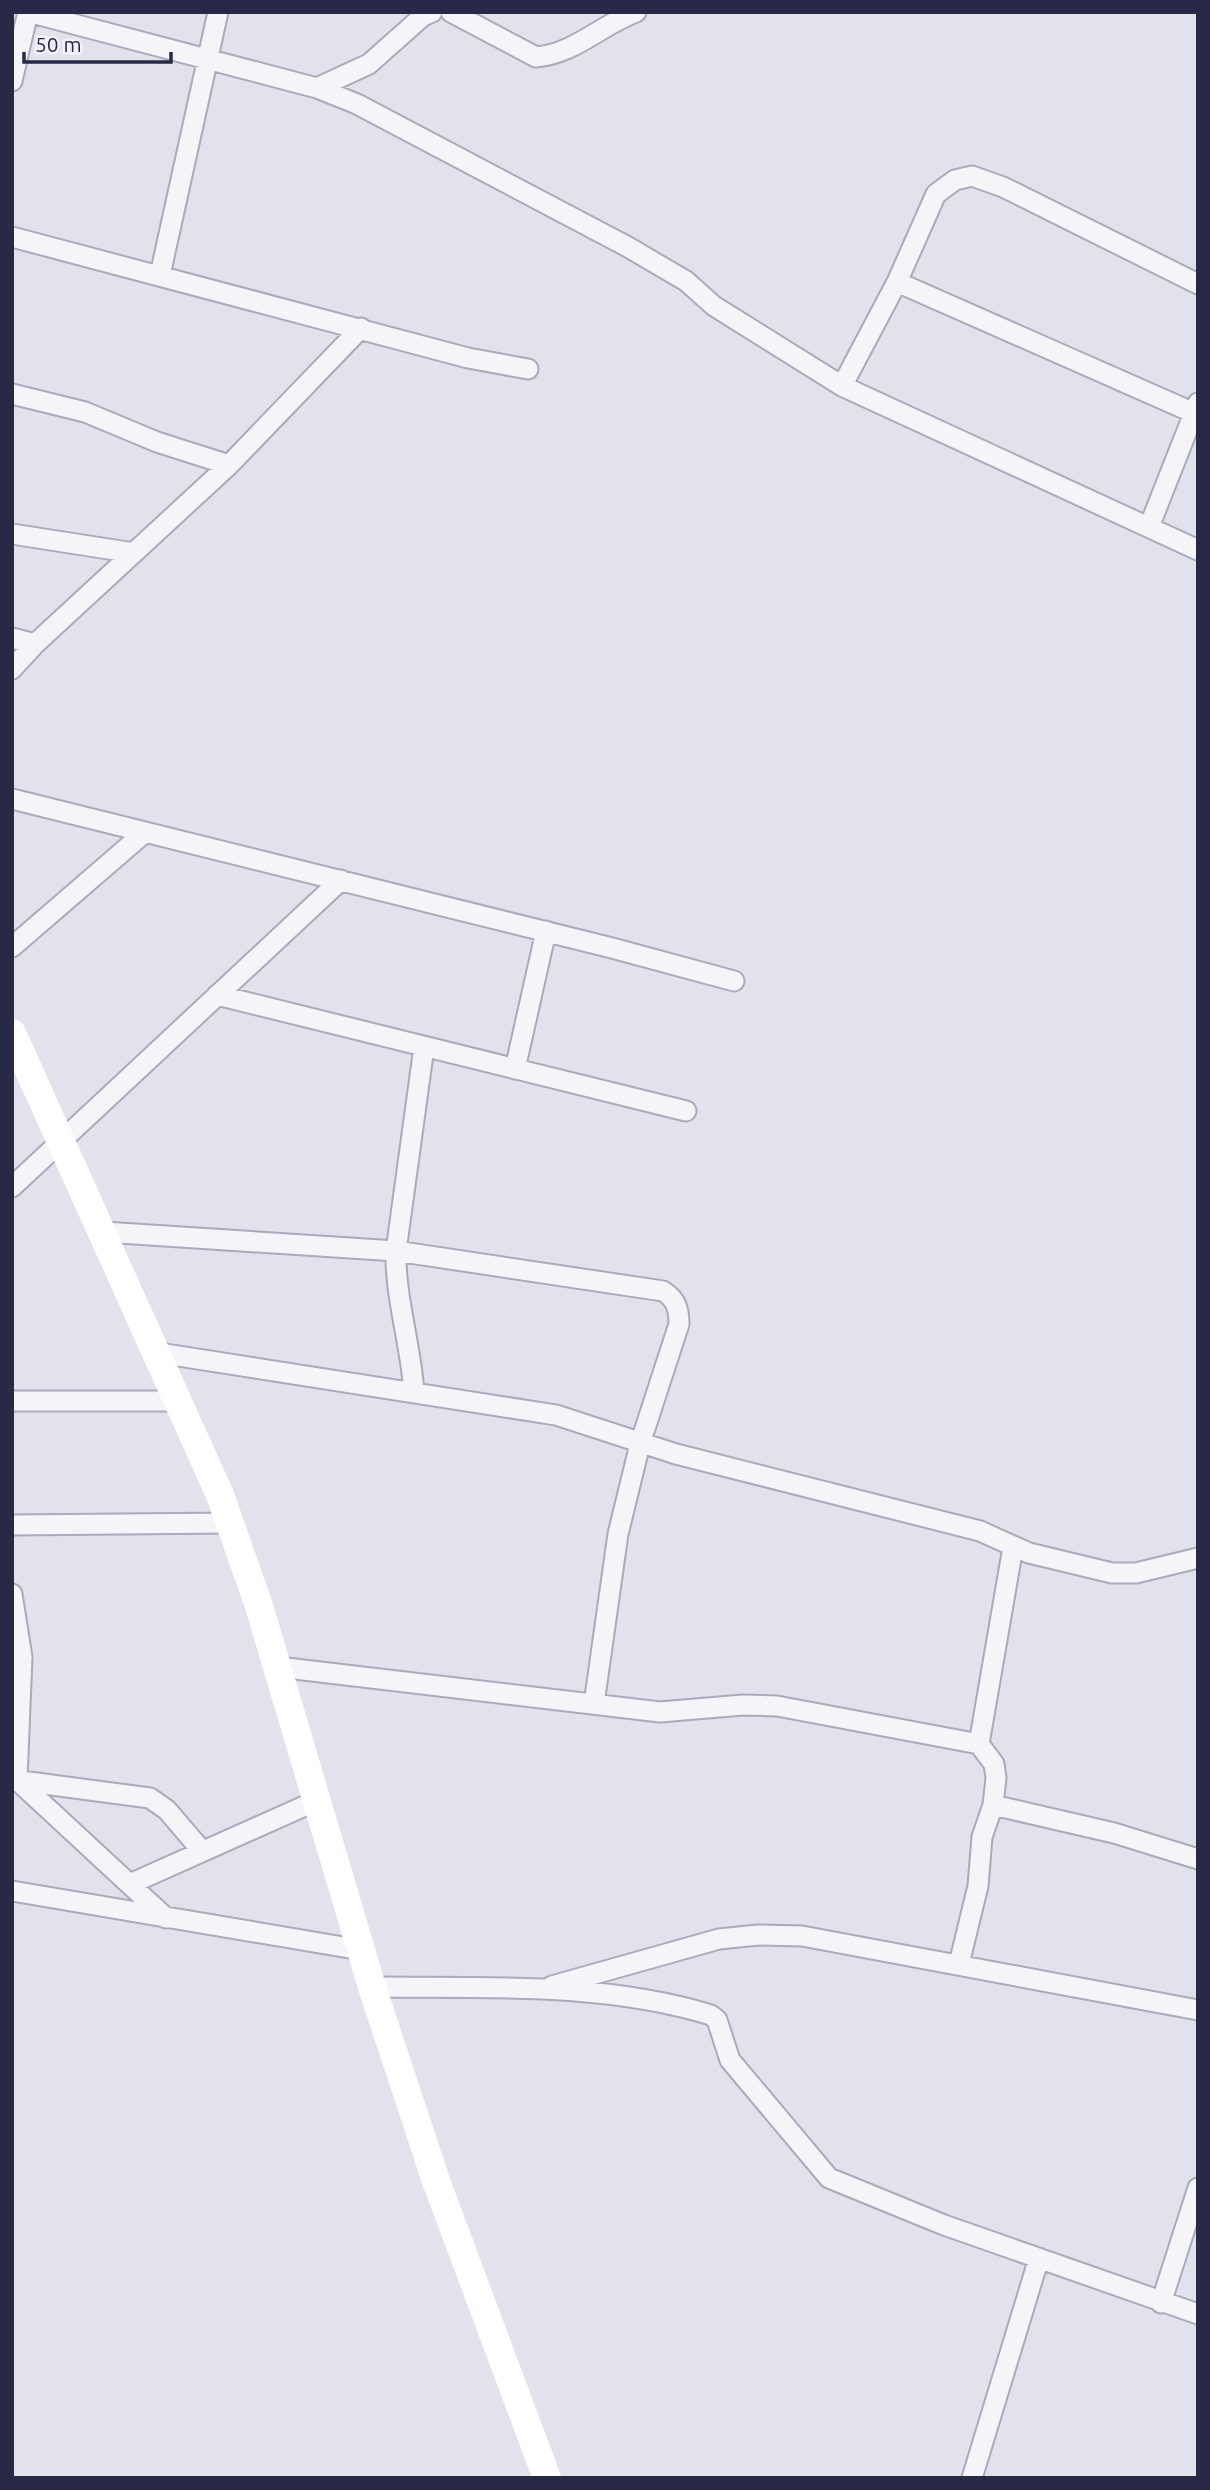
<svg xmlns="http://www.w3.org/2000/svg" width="1210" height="2490" font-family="Ubuntu,sans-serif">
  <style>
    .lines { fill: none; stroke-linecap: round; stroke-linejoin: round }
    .street-casing { stroke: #a9aaba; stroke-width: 23 }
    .street { stroke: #f5f5f9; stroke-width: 19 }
    .secondary { stroke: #fff; stroke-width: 28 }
  </style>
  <rect width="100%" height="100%" fill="#e1e2ec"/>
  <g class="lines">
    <g class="street-casing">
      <path id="street" d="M451 12 536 57C574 54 601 25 636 12
        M12 81 28 12 317 88 357 104 628 247 686 281 714 306 842 386 1198 550
        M317 88 369 64 423 16 432 12
        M12 237 468 358 528 369
        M160 275 218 12
        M897 282 1194 413
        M842 386 897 282 936 194 955 180 972 176 1003 187 1198 284
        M12 394 85 412 157 442 229 465
        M1149 527 1198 403
        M12 534 134 553
        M12 638 35 644
        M12 669 35 644 229 465 361 328
        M12 799 612 948 734 981
        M12 947 143 834
        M217 995 686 1111
        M515 1069 546 931
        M12 1187 341 880
        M104 1232 396 1251 663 1291C676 1299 679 1309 679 1324L640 1444 618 1534 594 1704
        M159 1353 556 1415 676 1454 980 1531 1029 1553 1112 1573H1136L1198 1558
        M414 1393C411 1344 395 1299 396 1251L424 1047
        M12 1401H180
        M12 1525 230 1523
        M12 1594 22 1657 17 1780 166 1918
        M278 1667 660 1712 743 1705 777 1706 979 1744 994 1764 996 1778 993 1805 982 1837 978 1886 959 1964
        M979 1744 1013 1547
        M14 1780 150 1798 167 1810 202 1851
        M993 1805 1114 1833 1198 1859
        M130 1884 318 1800
        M12 1891 361 1950
        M552 1986 719 1939 758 1935 802 1936 1198 2010
        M372 1987C484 1988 603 1982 711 2015L717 2020 730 2060 829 2178 944 2225 1198 2314
        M1161 2303 1198 2188
        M972 2478 1039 2258"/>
    </g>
    <use href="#street" class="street"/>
    <path class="secondary" d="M12 1033 220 1495 259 1606 372 1987 436 2181 547 2478"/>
  </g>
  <rect width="1210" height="2490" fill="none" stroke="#272946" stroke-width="28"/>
  <path d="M24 52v10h147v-10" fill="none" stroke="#272946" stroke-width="3.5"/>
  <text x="35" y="52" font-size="21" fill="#272946" stroke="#f1f2f8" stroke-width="5" paint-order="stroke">50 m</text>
</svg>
